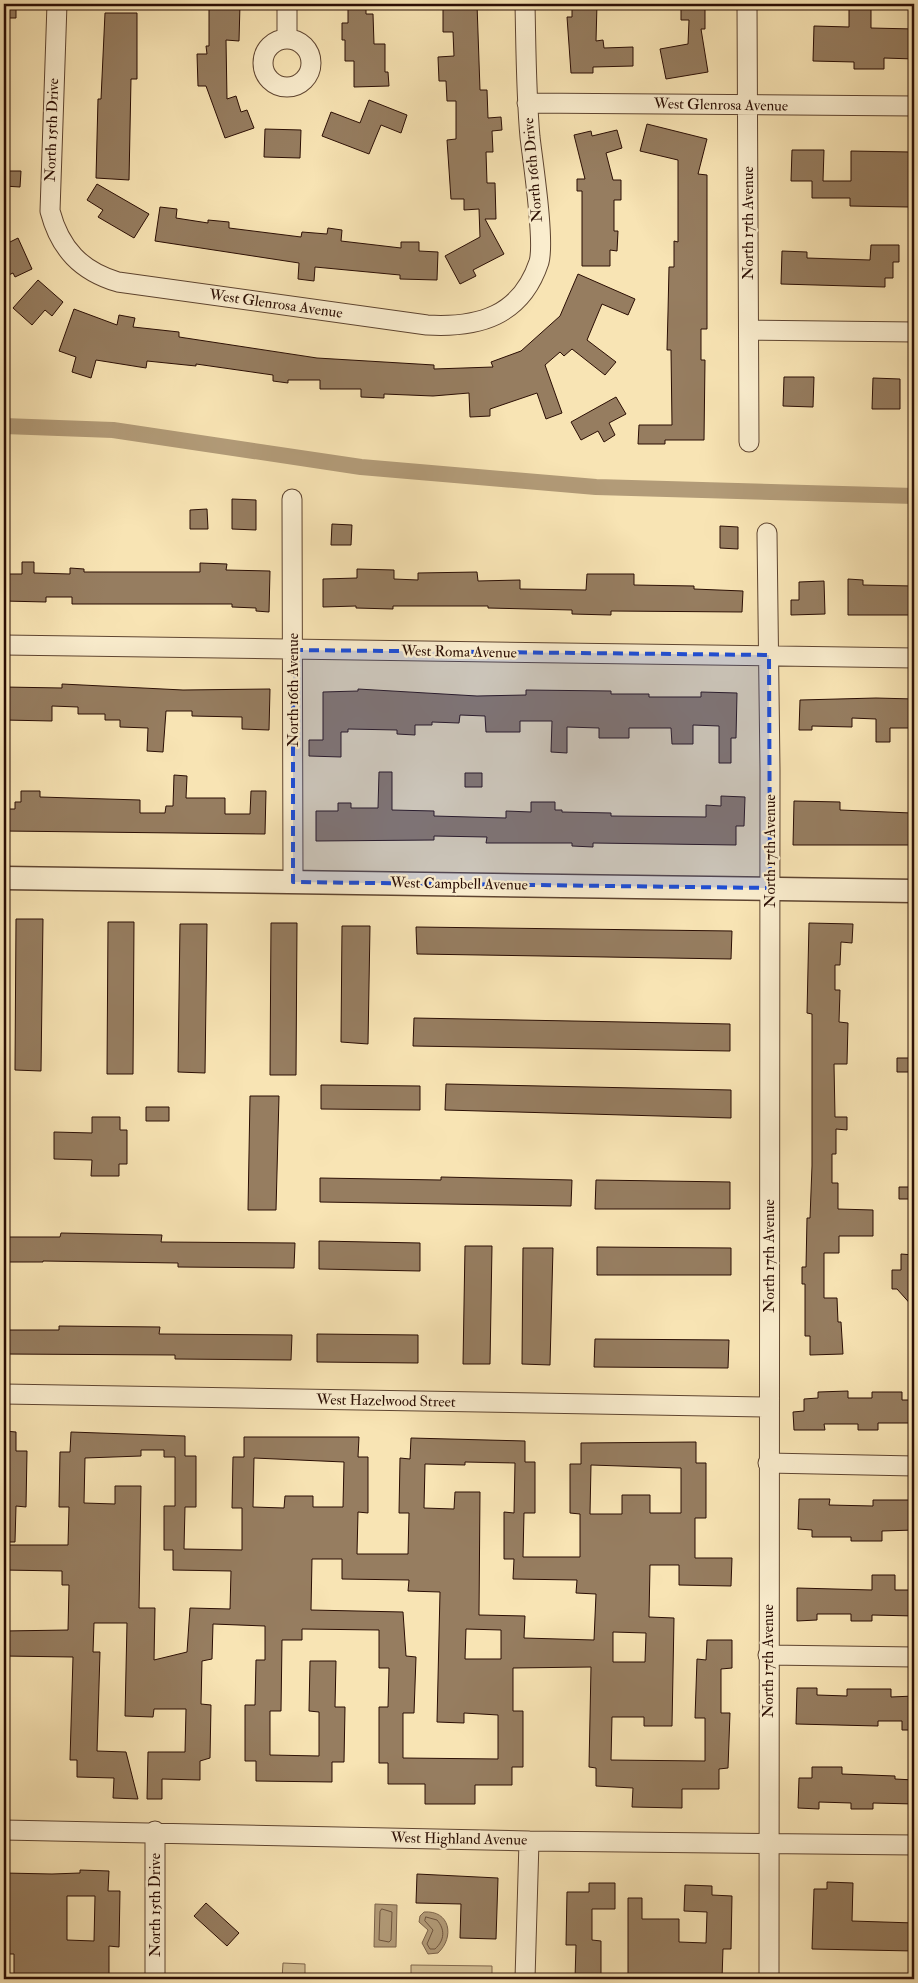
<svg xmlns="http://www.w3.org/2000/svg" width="918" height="1983" font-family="'IM FELL Double Pica',serif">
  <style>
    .green { fill: #d5c096; stroke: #80674d }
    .water { fill: #b29b78; stroke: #7c634a }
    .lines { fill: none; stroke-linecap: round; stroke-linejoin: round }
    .shore { stroke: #6e543e; stroke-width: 1 }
    .canal { stroke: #b29b78; stroke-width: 16 }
    .building { fill: #967d60; stroke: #2b0e04; fill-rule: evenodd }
    .minor-casing { stroke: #5e4430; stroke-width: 21 }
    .tertiary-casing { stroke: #5e4430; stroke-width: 25 }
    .minor { stroke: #faedce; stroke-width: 19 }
    .tertiary { stroke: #faedce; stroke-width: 22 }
    .marked { fill: #1d4ed8; fill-opacity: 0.2; stroke: #1d4ed8; stroke-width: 4; stroke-dasharray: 10 6; stroke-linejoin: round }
    .labels { text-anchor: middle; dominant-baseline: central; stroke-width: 4.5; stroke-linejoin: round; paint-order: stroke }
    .street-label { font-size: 15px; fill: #2b0e04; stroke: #faedce }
  </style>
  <rect width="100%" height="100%" fill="#f8e4b4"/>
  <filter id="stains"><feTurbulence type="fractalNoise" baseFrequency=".004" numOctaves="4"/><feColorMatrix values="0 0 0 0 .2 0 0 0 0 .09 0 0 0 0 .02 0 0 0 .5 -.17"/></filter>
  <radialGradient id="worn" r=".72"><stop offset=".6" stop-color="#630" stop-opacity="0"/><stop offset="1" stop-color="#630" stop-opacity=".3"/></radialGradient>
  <path class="green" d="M283 1963 305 1964V1979H282Z
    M411 1965 492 1966V1979H411Z"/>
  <path class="water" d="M375 1904 397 1905 396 1947H374Z
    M424 1912C450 1910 455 1937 438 1953L428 1954 422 1943 428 1930 419 1922 420 1916Z"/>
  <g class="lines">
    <path class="shore" d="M382 1909 392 1912 391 1940 389 1942 379 1940 380 1912Z
      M426 1917 437 1920C445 1929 445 1940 435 1949H430L427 1944 433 1930 425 1921Z"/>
    <path class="canal" d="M4 426 113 430 361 467 596 487 914 496"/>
  </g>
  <path class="building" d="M4 4 16 5V18H4Z
    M209 4H240L239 41 226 40 227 99 236 96 241 112 247 110 254 128 225 138 206 86H198L197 54H207L206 46H209Z
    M348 4H366V14H373L374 44H385V72H388L389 86 354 87V61H345V40H342V23H348Z
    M451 4H477L480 90H487L488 118 501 117 502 130 492 131 493 152H486L487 183H495L496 219H485L504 254 473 270 476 276 460 284 445 256 480 237 479 209 464 210V199H451L447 140 456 139V101H447L446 81H439L438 57 454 56 453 32H443V6H451Z
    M572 4H597L596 41 603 40 604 48 633 47V66L593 67V73H571L567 17H572Z
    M681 4H705V29H701L708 72 666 79 660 49 688 44 689 20H681Z
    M849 4H871V28L914 29V59L884 58V69H854V62L813 61 814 26 849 27Z
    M105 13H137V79H131L129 180 96 178 98 99H101Z
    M369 100 407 115 401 133 381 125 369 154 322 136 331 112 360 123Z
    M647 124 707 139 698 174 707 175V329H701V360H705L704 440H665V444H638L639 425H672L671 350H667L668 312 669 267H674V241L678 242V160L640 151Z
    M265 129 301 130 300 158 264 157Z
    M617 130 622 148 606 153 613 180H621V200H614V231H618L617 251 610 250V266H582V191H577V179H585L574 135 591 131 592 136Z
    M792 150H824L823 181H851V151L910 152 909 207 850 206V198H812V181H791Z
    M4 171H21L20 187 4 186Z
    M97 184 149 214 134 238 98 217 103 210 87 200Z
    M160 207 177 209 176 218 208 223V220L229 222V228L301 237 302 232 327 234 328 228 342 230 341 241 401 248V242H419V251L438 252 437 280 400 279V275L315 267 314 281 298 279 299 263 155 241Z
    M18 238 32 269 15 277 13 273 4 277V245Z
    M871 245H899V262H893V278H885V287L781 284 782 251 807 252V258L870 260Z
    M578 274 635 299 628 315 602 304 587 340 616 362 605 375 572 349 564 356 560 352 545 365 562 413 546 419 537 393 490 409V416L470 417 469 393 433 396 384 394V398L361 397V389H320V380H288V383L273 381V375L196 364V366L147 361 146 368 96 360 91 378 72 372 76 357 59 351 74 309 117 325 119 315 135 318 133 327 179 332V337L317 358 434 365V369L493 367 491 362 521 351 560 316Z
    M38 280 63 302 52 316 45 310 32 325 13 308Z
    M784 377H814L813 407 783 406Z
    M873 378 900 379V409H872Z
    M616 397 626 414 609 423 615 435 604 442 598 431 581 440 571 422Z
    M232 499 256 500V530L232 529Z
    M207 509 208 529H190V510Z
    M332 524 352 525 351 545H331Z
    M720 526 738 527V549L720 548Z
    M22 562H34V573L70 574V568L84 569V572H200V563L227 564 226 570 270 571 269 612 256 611V608L232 607V604H72V597H46V602L4 601V574H22Z
    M357 569 394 570V579L418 580V573L477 572 478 581 520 580V589L586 590 587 574H634V585L694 586V589L743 591 742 612 611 611V615L572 614V610L488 608V606H393V609L356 608V606L323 607V579L357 578Z
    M848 579 863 580V585L912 586 911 615H848Z
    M824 581 825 614 791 615V600H799V582Z
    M62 684 183 690 270 689 269 730 242 729V717L192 716V711H166L163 752 147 751 148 728 120 727V720H105V714H78V707L52 706V721L4 720V687L62 688Z
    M358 689 477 696 526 695V690L611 691V694H649V697H701V692L737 693 736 738H731V763H719V726L693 725V744H672L671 728H629V738H599V728L567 727V753L551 752 552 721H520V732H486L485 716 460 715 459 723 432 722V725H415V735L397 734V730L348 729V732H341V757L309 756V740H323V692L358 691Z
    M876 698 914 699V728H890V742H876V719L852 718V727L812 726V730H799L800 700Z
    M379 772H392V810L434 811V816L506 818V811L531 812V802H555V810H562V812L611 813V816L706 817V805L721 806V796L745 797 744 826H736V845L593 843V847L572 846V843H486L487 837 434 836V840L316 841V811H338V803H351V808H378Z
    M465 773H482V787H465Z
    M174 775 187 776 186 798H225V814H250L251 791H266L265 834 4 831V809H15V802H21V791H40V797L140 800V813H165L166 806H173Z
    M794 801 840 802V810L911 813 910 845H793Z
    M16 919H43L41 1071 15 1070Z
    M108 922H134L133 1074H107Z
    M271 923H297L296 1075H270Z
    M809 923 853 924 852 943 841 942 840 965H835V990H840L839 1022 848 1023 847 1064H834L835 1117H847V1130L836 1129V1154H832V1183H838V1209L873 1210V1236H839V1253H824V1298H837L838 1322H841L843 1354 810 1355V1336H805V1284H802V1267H806L807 1218H810L812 1166V1014L807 1013Z
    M180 924H207L205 1073 178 1072Z
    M342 926H370L368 1044 341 1042Z
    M416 927 732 931 731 959 417 954Z
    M414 1018 730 1024V1051L413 1046Z
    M897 1058H914V1072H897Z
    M446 1084 731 1090V1118L445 1110Z
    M321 1085 420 1086V1110L321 1109Z
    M250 1096H279L276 1210H248Z
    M146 1107H169V1121H146Z
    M92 1117H120V1130H127V1164H119V1176H91L92 1160 54 1159V1132L92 1133Z
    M441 1177 572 1180 571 1206 320 1202V1178L441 1180Z
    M596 1180 730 1182V1209H595Z
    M899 1187H914V1199H899Z
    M61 1233 162 1235 161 1242 295 1243 294 1268 178 1267V1263L43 1261V1262H4V1237H60Z
    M319 1241 420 1243V1271L319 1269Z
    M465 1246H492L490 1364H463Z
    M597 1247 731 1248V1275H597Z
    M523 1248H553L550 1365 522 1364Z
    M901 1254 914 1255V1308L897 1289H892V1270H901Z
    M59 1326 160 1327 159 1334 292 1335 291 1360 175 1359V1355L4 1354V1330H59Z
    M317 1334 418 1335V1363L317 1362Z
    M595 1339 729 1340 728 1368 594 1367Z
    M848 1391V1398H872V1392H902V1400H914V1423H878V1430H858V1424H824L825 1430H794L793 1412 804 1411V1399L818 1398V1392Z
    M4 1431 16 1432V1451H27L26 1507 16 1506 15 1542H4Z
    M71 1432 185 1436V1456H196V1507H185L184 1549 242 1550V1508H232L233 1457H244V1437H359L358 1457H368V1513L358 1512 357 1554H408L409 1513H399L400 1458 410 1459 411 1438 525 1441V1462H535V1513H524L523 1557H580V1514L570 1513V1464H581V1443L696 1442V1463H706V1518H695V1558H732L731 1586 679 1585V1565H650L649 1617 674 1618 672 1726H644V1717H612L611 1760 705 1761V1718H695L697 1659 706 1660 707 1640H732V1668L721 1669V1713H730L728 1768 719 1769V1789H682V1808L632 1807 633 1788 596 1786V1768L589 1767 591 1667 513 1668V1711H523V1767H512V1785H475V1804H425V1784H388V1763H379V1707H388L389 1668H379V1630L302 1629V1640H282L281 1711H270V1755L319 1756V1712L309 1711 310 1661H336L335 1707H345L344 1762H332V1782L256 1781V1761H245V1705H255L256 1660H265V1626L213 1624 212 1659 202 1661 201 1704 211 1705 210 1758 200 1761V1780L162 1779V1799H147L148 1752H185L186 1709H154L153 1717 125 1716 127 1623H94L93 1652H100L97 1751 126 1752 138 1799 113 1798 114 1778 77 1777V1760H70L73 1657 4 1656V1631L68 1630 69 1585H62V1571L4 1570V1545H68L69 1507H59L60 1452H70ZM141 1450H164V1457H175V1506H164V1550H173V1570L231 1571 230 1609 190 1608 187 1652 154 1660 155 1608H139L141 1486H115V1504L84 1503 85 1458 141 1456ZM254 1458 344 1462 343 1507H313V1496H285L284 1508 253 1507ZM465 1462 515 1463 514 1513 504 1512V1559H514L513 1579 577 1580 576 1593 596 1594 594 1640 524 1638 525 1616 479 1615 480 1492H455L454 1509 424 1508 425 1464 465 1465ZM591 1465 681 1468V1513H650V1495H622V1514H590ZM312 1559H342V1579L409 1580 408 1591 440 1592 437 1722 464 1723V1713L498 1715V1759L403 1758V1713H414L416 1657 406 1656 403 1612 311 1610ZM466 1629 501 1630V1659H465ZM613 1632 646 1633 645 1662H613Z
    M799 1499H830L829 1505 873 1506V1500H914V1530L882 1531V1541H851V1537H812V1530L798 1529Z
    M872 1575H895V1590H914V1616L872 1615V1621H851V1614H817V1620L797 1621V1588L872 1590Z
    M797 1688H817V1695L847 1696V1689H891V1697L914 1696V1730H902V1721H878V1726L796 1724Z
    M812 1767H842V1774L895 1776V1779L914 1780V1804L873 1803V1809H851V1803L819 1802V1809L798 1808 799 1778H812Z
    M80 1870 109 1871 108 1891H120L119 1947 109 1946V1979H14V1954H4V1873L52 1874 80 1873ZM67 1896H95L94 1941 67 1940Z
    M417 1874 498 1878 496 1939 460 1938 461 1904 416 1903Z
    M827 1882 853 1883 852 1921 914 1923V1951L812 1949 814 1889H827Z
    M589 1883H615V1909H592V1940L601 1941V1979H575L576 1945H566L567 1892H589Z
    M685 1885 712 1886V1895L732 1896 731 1949H723L722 1979H628V1898H642V1919H679V1942L706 1943 707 1912 684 1911Z
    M206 1903 239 1933 227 1946 194 1916Z"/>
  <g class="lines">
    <g class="minor-casing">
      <path id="minor" d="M57 4 50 211C60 249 81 271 118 282L427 325C479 328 521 316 539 262 545 241 533 163 530 137 526 93 526 48 525 4
        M747 4 749 442
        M287 39V4
        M263 63a24 24 0 1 1 48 0a24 24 0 1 1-48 0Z
        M527 103 914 106
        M749 330 914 332
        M292 499 293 882
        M767 533 770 770 769 1979
        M4 645 914 658
        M4 1394 768 1407
        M768 1463 914 1466
        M768 1655 914 1657
        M4 1830 529 1841 914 1845
        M155 1979V1831
        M525 1979 529 1841"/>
    </g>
    <g class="tertiary-casing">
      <path id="tertiary" d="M4 878 914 891"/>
    </g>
    <use href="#minor" class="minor"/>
    <use href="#tertiary" class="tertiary"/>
  </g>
  <path class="marked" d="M293 650 769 655 770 888 293 882Z"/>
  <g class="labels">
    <g class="street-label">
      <text transform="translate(721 105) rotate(1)">West Glenrosa Avenue</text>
      <text transform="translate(52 130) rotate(-88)">North 15th Drive</text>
      <text transform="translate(533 170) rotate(-95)">North 16th Drive</text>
      <text transform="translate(748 223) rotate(-90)">North 17th Avenue</text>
      <text transform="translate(276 304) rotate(8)">West Glenrosa Avenue</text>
      <text transform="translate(459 652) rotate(1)">West Roma Avenue</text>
      <text transform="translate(293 690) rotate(-90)">North 16th Avenue</text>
      <text transform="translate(770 851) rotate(-90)">North 17th Avenue</text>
      <text transform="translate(459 884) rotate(1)">West Campbell Avenue</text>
      <text transform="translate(769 1256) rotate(-90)">North 17th Avenue</text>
      <text transform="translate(386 1401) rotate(1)">West Hazelwood Street</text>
      <text transform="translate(768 1661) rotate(-90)">North 17th Avenue</text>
      <text transform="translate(459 1839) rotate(1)">West Highland Avenue</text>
      <text transform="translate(155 1905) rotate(-90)">North 15th Drive</text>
    </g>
  </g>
  <rect width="918" height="1983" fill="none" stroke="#f8e4b4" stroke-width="20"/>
  <rect x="5" y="5" width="908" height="1973" fill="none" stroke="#2b0e04" stroke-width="2.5"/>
  <rect x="10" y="10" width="898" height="1963" fill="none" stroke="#2b0e04"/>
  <rect width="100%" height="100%" filter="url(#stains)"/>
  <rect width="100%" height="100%" fill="url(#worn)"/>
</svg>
